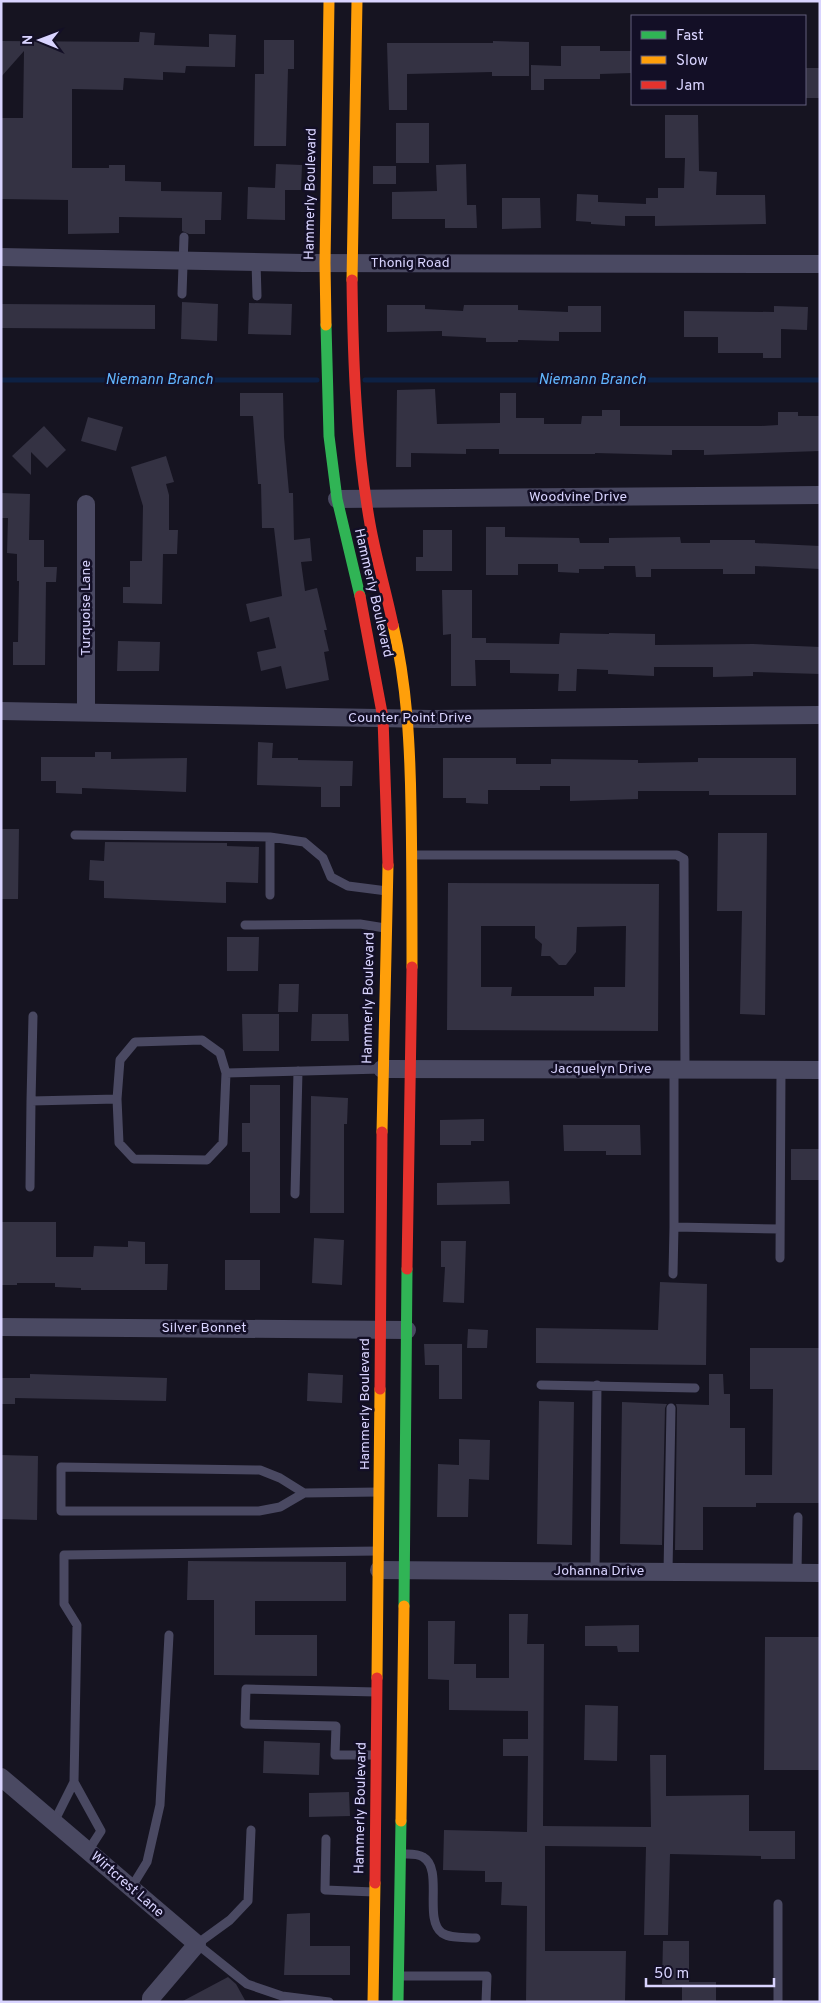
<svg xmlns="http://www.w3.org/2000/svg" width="821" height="2003" font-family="Overpass,sans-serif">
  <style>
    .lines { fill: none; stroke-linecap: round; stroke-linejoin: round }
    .stream { stroke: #0d2144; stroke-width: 5 }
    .building { fill: #343243; fill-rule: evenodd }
    .lane { stroke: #4a4962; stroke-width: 9 }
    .street { stroke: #4a4962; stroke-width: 18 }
    .fast { stroke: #30b455; stroke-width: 11 }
    .slow { stroke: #ff9f0a; stroke-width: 11 }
    .jam { stroke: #e5322d; stroke-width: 11 }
    .labels { text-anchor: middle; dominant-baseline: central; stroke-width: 5; stroke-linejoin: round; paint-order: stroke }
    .street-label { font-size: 14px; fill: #d9d4ff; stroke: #130f26 }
    .water-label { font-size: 15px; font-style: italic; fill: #62b6ff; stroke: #130f26 }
  </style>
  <rect width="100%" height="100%" fill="#161421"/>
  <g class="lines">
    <path class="stream" d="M1 380H317
      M365 380H820"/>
  </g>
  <path class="building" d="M140 32 155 33 154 45 209 47V34L236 35 235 67 186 66 185 73 163 72V80L124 78 123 90 72 89V168H109V165H125V181L161 182V191L222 192 221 220H205V234H189L182 231V218L119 217V233L68 234V200L1 199V118H23L24 51 1 77V41L139 42Z
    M264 40H294V69H288L286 146H254L255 74H264Z
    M493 41 529 42V76H492V72L407 74V110H389L387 43H493Z
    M561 46H600V51H632V73L600 74V79H544V90H531V65L561 66Z
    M805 68H820V98H805Z
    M665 115H698L699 171 717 172 716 195H765L766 224 655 226V216H625V226L591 224V222L576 221 577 194 598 195V202L646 204V198H658V188H684L685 158H665Z
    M396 123H429V163H396Z
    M276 164 302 165 301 190H285V220L247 219 248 187 275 188Z
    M466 164 467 205H476L477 228H445V219H392V192L437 191 436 165Z
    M373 166H396V184H373Z
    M502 198H540L541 228 502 229Z
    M182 302 218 304 217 341 181 339Z
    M249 303 292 304 291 335 248 334Z
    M1 304 155 305V329L1 328Z
    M387 305H425V309L463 311 464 305H518V310L568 312V306H601V332H559V341L518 340V342H486V338L442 336V331L387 332Z
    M774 306 808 307 807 330 781 329V358H763V353H718V337H684V311L774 312Z
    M435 389 437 424 500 423V393H516V418H544V424H581L582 416H602V410H620V426H761L778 425V412H798V416H820V451L704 455V450H672V455L595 453V454H499V449H466V454L411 453V467H396L397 390Z
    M240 393H283L284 437 289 493H293L294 540 310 538 312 561 301 562 305 591 317 588 327 630H324L329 651 324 652 329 680 286 689 281 666 261 671 257 652 276 648 269 617 250 622 246 604 282 596 274 528H262L261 484H258L253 416H240Z
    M88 417 123 427 116 451 81 441Z
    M44 426 66 450 47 468 31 452V475L12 456Z
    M166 456 174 482 166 484 169 495V530H178L177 554H163L162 604 123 603V587H130V561H142L143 506 131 467Z
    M1 493 30 494 29 540H44V567H57L56 582H46L45 665H13V642H18L19 581H17V554L7 553 8 518H1Z
    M486 527H505V537L579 538 580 543H609V538L680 537 681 543H710V540H755V543L820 546V569L755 566V574H723V569H651V577H636L635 566H604V569H579V573L558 572V564H518V575H486Z
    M423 530H452V571H416V557H423Z
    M442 590H472V638H486V643L559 644 560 633 609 634V633L655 634V645L753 644 820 647V674L753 672V676L713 677V667H654V676L608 674V670L577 669 576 691H558L559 674 510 673V660H475L476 686H451V634L443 635Z
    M118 641 160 642 159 671H117Z
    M258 742 273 743 272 758H298V760L353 761 352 786H340V807H321V787L257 785Z
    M95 752H111V759L187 758 186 792 82 788V794L56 793V781H41V757H95Z
    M443 758H516V764H551V759L638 760V763L698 762V758H796V795H709V791H638V799L570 801V786H540V790H488V804L466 803V798H443Z
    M1 829H19L18 899H1Z
    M718 833H767L765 1015 740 1014 742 911H717Z
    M105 842 227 843V846L259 847 258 883 226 882V903L104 898V881L89 880 90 860 104 861Z
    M448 883 659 884 658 1031 447 1030ZM481 926H535V938L542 944 541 956H550L559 965H566L576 952 577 927 626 926 625 987H594V996H511L512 987H481Z
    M227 937H259L258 971H227Z
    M279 984H299L298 1012H278Z
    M242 1014H279V1051H243Z
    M312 1014H348L349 1041H311Z
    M250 1085H280V1213H250V1152H242V1123H250Z
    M311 1096 348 1098 347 1124H344V1213H310Z
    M484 1119V1141H471V1145H440V1120Z
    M563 1125H640L641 1155H606V1151H564Z
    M791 1149H820V1180H791Z
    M509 1181 510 1204 437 1205V1183Z
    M1 1222H56V1257H93L94 1246 128 1247V1241L145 1242V1264H168L167 1290H81V1288L55 1287V1283H17V1285H1Z
    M314 1238 344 1240 342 1285 312 1283Z
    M441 1241H466L464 1303 443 1302 445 1267H441Z
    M225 1260H260V1290H225Z
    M660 1282 707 1284 706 1365 536 1363V1328L658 1330Z
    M468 1329 488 1330 487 1348H467Z
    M424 1344H462V1399H439V1365H425Z
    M750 1348H820V1503H756V1507H703V1550H675L677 1408 676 1404 709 1405V1374H723L724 1394H730V1428H745V1475H772L773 1389H750Z
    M308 1373 343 1375 342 1403 307 1401Z
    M30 1374 167 1378 166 1401 15 1398V1404H1V1378H30Z
    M539 1401 574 1402 572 1545 537 1544Z
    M622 1402 667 1404 665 1408 662 1545 620 1544Z
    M459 1439 490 1440 489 1480 469 1479 468 1517H437L438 1464 459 1465Z
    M1 1455 38 1456 37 1520 1 1519Z
    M188 1561 346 1562V1601H255V1635H317V1676L214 1675V1600H187Z
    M509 1614H528L527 1644H544L543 1826 651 1827 650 1755H666V1796L749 1795V1831H795V1859H761V1856L670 1854 668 1935H644L646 1847 545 1846V1951H626L625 2002H526L527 1906 501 1905 502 1882H485V1871L443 1870 444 1830 527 1832 528 1756H503V1739H528V1711L449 1710V1680L428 1679V1621H455L454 1664H476V1678H509Z
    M639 1625V1652H618L617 1646H585V1626Z
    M765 1637H820V1770H764Z
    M585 1705 618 1706 617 1761 584 1760Z
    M264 1741 320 1743 319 1775 263 1773Z
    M349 1792 350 1816 309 1817V1793Z
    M310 1913V1946H350V1975H284L287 1914Z
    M663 1941H689V1982H716V2002H682V1985L662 1984Z
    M228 1977 236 1984 246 2002H181Z"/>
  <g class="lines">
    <path class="lane" d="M256 262 257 296
      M182 294 184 237
      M75 835 270 837 304 842 323 858 331 877 348 886 387 891
      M412 855H677L684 859 685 1070
      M270 895V837
      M245 925 360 924 385 928
      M33 1016 31 1101 117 1099
      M674 1069V1227L780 1229
      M226 1073 223 1143 207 1160 134 1159 119 1143 117 1099 120 1060 135 1042 202 1040 220 1053 226 1073 382 1069
      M30 1187 31 1101
      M295 1194 298 1071
      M780 1258 781 1070
      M673 1274 674 1227
      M541 1385 695 1388
      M304 1493 280 1507 259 1511H61V1467L260 1470 280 1478 304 1493 379 1492
      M595 1571 597 1385
      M668 1572 671 1408
      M797 1572 798 1517
      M376 1755H335L336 1726 245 1724 246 1689 377 1692
      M54 1822 74 1782
      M251 1830 248 1901 230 1920 197 1944 247 1984 282 1996 329 2002
      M326 1839 325 1890 374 1892
      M88 1851 101 1831 74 1782 77 1625 64 1604V1555L379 1551
      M401 1854C408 1854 417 1853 423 1857 444 1869 423 1919 442 1933 451 1939 466 1937 476 1938
      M131 1888 147 1862 160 1805 169 1635
      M400 1976H487L486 2002
      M778 2002V1904"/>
    <path class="street" d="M1 257 303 263 820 264
      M337 499 820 495
      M1 711 431 719 820 715
      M86 712V504
      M382 1069 820 1070
      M1 1327 407 1330
      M379 1570 820 1573
      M1 1777 197 1944 151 1998V2002"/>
    <path class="fast" d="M326 325 329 436 337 499 360 596
      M404 1606 407 1269
      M398 2002 401 1821"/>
    <path class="slow" d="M352 280 357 1
      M326 325 325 263 329 1
      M393 625C407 685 410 745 411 807 412 860 412 913 412 967
      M382 1132 388 865
      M377 1678 380 1389
      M401 1821 404 1606
      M373 2002 375 1883"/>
    <path class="jam" d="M352 280C353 362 356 444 370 524 376 558 386 591 393 625
      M360 596 383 718 388 865
      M407 1269 412 967
      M380 1389 382 1132
      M375 1883 377 1678"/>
  </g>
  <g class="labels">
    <g class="street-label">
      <text transform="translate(311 194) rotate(-89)">Hammerly Boulevard</text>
      <text x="410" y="263">Thonig Road</text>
      <text x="578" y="497">Woodvine Drive</text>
      <text transform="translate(373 593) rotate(77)">Hammerly Boulevard</text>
      <text transform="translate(86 608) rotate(-90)">Turquoise Lane</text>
      <text x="410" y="718">Counter Point Drive</text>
      <text transform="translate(369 998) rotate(-89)">Hammerly Boulevard</text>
      <text x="601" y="1069">Jacquelyn Drive</text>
      <text x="204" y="1328">Silver Bonnet</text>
      <text transform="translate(365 1404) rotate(-90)">Hammerly Boulevard</text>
      <text x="599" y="1571">Johanna Drive</text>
      <text transform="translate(361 1808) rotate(-89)">Hammerly Boulevard</text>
      <text transform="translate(127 1885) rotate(41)">Wirtcrest Lane</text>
    </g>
    <g class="water-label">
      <text x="159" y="380">Niemann Branch</text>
      <text x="592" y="380">Niemann Branch</text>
    </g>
  </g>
  <rect width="821" height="2003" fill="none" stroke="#d9d4ff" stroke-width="5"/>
  <rect x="631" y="15" width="175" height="90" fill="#130f26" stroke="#625e7d"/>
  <rect x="641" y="31" width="25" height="8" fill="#30b455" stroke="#625e7d"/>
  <text x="676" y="40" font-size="15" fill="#d9d4ff">Fast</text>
  <rect x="641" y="56" width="25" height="8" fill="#ff9f0a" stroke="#625e7d"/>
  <text x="676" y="65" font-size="15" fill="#d9d4ff">Slow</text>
  <rect x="641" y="81" width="25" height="8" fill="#e5322d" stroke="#625e7d"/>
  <text x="676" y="90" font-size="15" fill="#d9d4ff">Jam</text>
  <g transform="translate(40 40) rotate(271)" stroke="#130f26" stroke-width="4" paint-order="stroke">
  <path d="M0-4L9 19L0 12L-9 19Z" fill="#d9d4ff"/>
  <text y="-8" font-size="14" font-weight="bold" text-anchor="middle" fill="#d9d4ff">N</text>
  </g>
  <path d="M646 1978v8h128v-8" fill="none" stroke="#d9d4ff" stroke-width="2.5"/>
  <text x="654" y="1978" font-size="15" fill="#d9d4ff" stroke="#130f26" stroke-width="4" paint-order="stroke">50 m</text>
</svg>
